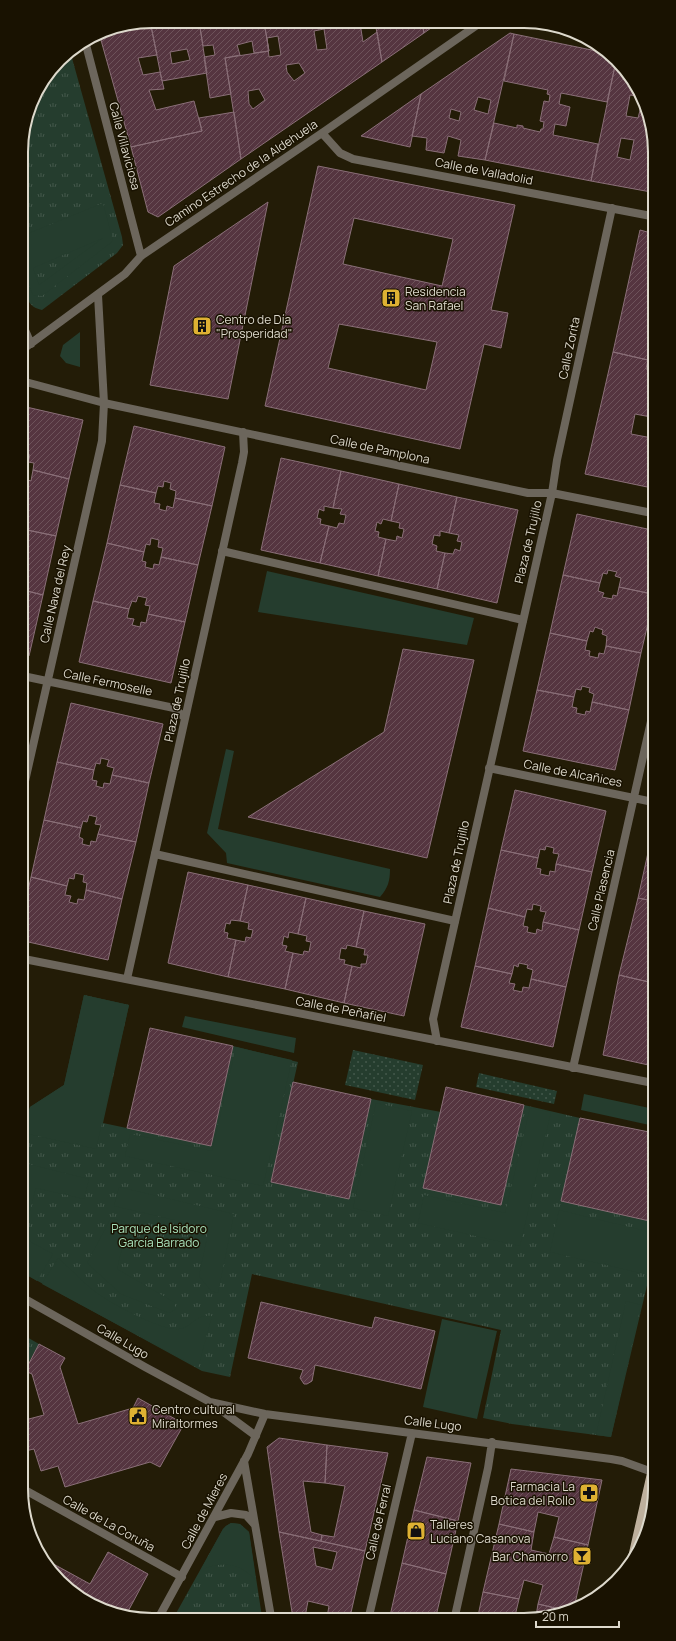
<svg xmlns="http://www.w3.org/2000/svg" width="676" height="1641" font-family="Manrope,sans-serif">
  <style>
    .grass { fill: url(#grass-dots) }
    .park { fill: url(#park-tufts) }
    .garden { fill: #253d2e; fill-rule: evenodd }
    .building { fill: url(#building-hatch); stroke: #8a6f78; fill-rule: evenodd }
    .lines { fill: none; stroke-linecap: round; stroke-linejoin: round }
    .pedestrian { stroke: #6c665c; stroke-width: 8 }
    .minor { stroke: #6c665c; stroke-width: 8 }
    .primary { stroke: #beb09d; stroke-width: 10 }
    .labels { text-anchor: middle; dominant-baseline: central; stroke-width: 3; stroke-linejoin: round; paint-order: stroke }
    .street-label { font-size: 12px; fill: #ddd9cc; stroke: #191201 }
    .poi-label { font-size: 12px; fill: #ddd9cc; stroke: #191201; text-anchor: start }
    .park-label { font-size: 12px; fill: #a8e1bb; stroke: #191201 }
    .rim { fill: none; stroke: #ddd9cc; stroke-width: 2 }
  </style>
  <defs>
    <pattern id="grass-dots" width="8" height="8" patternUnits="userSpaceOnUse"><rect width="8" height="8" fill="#253d2e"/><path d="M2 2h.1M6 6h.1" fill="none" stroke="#44584b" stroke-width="1.8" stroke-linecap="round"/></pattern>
    <pattern id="park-tufts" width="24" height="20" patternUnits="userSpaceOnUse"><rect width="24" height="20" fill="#253d2e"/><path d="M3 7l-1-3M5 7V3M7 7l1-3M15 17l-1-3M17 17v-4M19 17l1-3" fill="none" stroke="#44584b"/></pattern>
    <pattern id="building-hatch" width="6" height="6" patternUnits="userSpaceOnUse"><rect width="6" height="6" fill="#553540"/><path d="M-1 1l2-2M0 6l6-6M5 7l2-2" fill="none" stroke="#6d525a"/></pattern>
  </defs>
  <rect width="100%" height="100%" fill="#231c07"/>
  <path class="grass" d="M353 1050 423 1065 415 1100 345 1085Z
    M479 1073 557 1091 554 1104 476 1087Z"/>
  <path class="park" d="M70 51 122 237 123 245 117 253 42 310C28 307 27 298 22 286L21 143 34 94 65 54Z
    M84 995 129 1005 103 1123 211 1146 233 1046 298 1062 271 1181 349 1199 371 1099 441 1112 501 1205 524 1105 580 1118 562 1201 654 1222V1256L611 1437 512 1424 483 1418 501 1330 252 1274 230 1377 202 1371 25 1274 24 1132 30 1107 64 1085Z
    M25 1336 39 1344 25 1369Z
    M231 1523 240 1524 249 1532 262 1617H174L223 1529 226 1526Z"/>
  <path class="garden" d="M103 203 113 241 42 296 33 295 22 269V236ZM103 238 39 285 33 268Z
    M80 332V367L66 363 60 356 63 345Z
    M267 571 474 618 467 645 258 612Z
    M226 749 234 751 218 829 390 869C390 881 388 888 380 897L227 863 226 853 207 833Z
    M84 995 129 1005 96 1149 24 1133 30 1107 64 1085Z
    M185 1016 296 1038 294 1053 182 1027Z
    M236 1047 292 1060 263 1186 125 1156 130 1134 212 1151Z
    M584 1094 654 1109V1126L581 1110Z
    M376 1103 412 1111 388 1216 353 1208Z
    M530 1108 551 1112 520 1246 418 1223 424 1195 505 1213Z
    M24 1163 89 1179 84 1199 36 1188 25 1229Z
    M119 1187 234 1214 218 1293 211 1291 199 1276 209 1228 114 1206Z
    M559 1210 654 1233V1256L649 1275 550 1252Z
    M111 1218 128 1223 117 1269 174 1302 176 1309 169 1313 121 1294 87 1263Z
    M25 1233 31 1242 53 1254 37 1281 25 1274Z
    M58 1258C71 1269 83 1283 97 1293 112 1304 155 1327 174 1329 192 1331 193 1313 212 1316L198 1368 42 1284Z
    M626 1301 641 1305 611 1437 596 1435Z
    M442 1319 497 1331 477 1419 423 1407Z
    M231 1523 240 1524 249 1532 256 1581C241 1563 221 1560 200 1571L223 1529 226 1526Z"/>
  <path class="building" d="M150 21H199L207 73 162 81ZM187 49 190 60 172 64 170 52Z
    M150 21 157 55 138 58 143 75 160 72 164 89 149 90 156 110 194 101 202 131 131 147 99 33 102 31Z
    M199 21 264 22 269 51 254 53 252 41 237 45 240 55 225 58 231 94 210 98 204 57 215 55 213 45 203 46Z
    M264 22H364L360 23 363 42 377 32 382 62 241 159 225 58 269 51ZM324 29 327 49 317 50 314 31ZM278 36 281 55 269 57 267 38ZM299 63 305 73 294 81 287 72 286 65ZM259 89 265 100 253 109 249 104 248 91Z
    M375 22H392L394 26 398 23H422L424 33 382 62Z
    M422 23H438L424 33Z
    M510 33 514 34 485 160 458 156 461 140 448 136 444 153 426 150 427 138 412 136 421 94ZM478 97 491 100 488 114 474 110ZM451 109 461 112 459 121 449 118Z
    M514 34 611 54 616 61 607 102 561 93 559 104 570 107 566 126 555 124 553 135 598 144 591 181 485 160 494 123 517 128V125L523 126V128L540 132 541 129H543L544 122 540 121 544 101 549 102 550 95 547 94 548 90 504 81Z
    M616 61 637 86 642 97 630 95 626 116 638 118 643 99 651 118V192L591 181ZM621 138 634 140 630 160 617 157Z
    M421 94 410 147 361 136Z
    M234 112 241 159 158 217 148 212 131 147 202 131 199 118Z
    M318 166 515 205 491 310 508 313 501 348 484 344 460 449 265 406ZM354 218 453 239 442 286 343 264ZM339 324 437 342 426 390 328 368Z
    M268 202 228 399 150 385 174 266Z
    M640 230 651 233V350L648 360 613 352Z
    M613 352 648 360 646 369 651 370V417L635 414 631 434 652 438V488L585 474Z
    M22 406 83 420 69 479 33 470 34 463 28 462 30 455 22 454Z
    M134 426 225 447 212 506 175 498 176 491 170 489 171 483 164 481 163 487 158 486 156 493 120 485Z
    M281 458 341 471 333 508 324 506V511L319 509 317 518 321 519 320 524 329 526 320 563 261 550Z
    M33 470 69 479 56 536 22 529V483L24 484 25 479 31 481Z
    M341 471 399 484 391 521 383 519 381 524 377 522 375 531 379 532 378 537 386 539 378 576 320 563 329 526 337 528 339 523 344 524 346 515 340 514 342 509 333 508Z
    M399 484 457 497 449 533 440 531V536L434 535 432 544 437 546 436 551 445 553 437 589 378 576 386 539 396 541 397 536 402 538 404 529 399 528 400 523 391 521Z
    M120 485 156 493 154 503 160 504 159 509 166 511 167 506 173 508 175 498 212 506 198 565 161 557 163 548 158 547 159 540 151 538 150 545 146 544 144 552 107 543Z
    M457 497 518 510 497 603 437 589 445 553 453 554 455 549 460 551 462 542 457 541 459 535 449 533Z
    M577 514 652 530V594L619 587 621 578 615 576 617 572 608 570 607 574 603 573 600 583 563 575Z
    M22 529 56 536 43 595 23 590Z
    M107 543 144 552 142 561 146 562 145 567 153 569 154 564 159 565 161 557 198 565 185 622 148 614 150 606 145 605 147 598 138 596 136 602 132 601 129 609 93 601Z
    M563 575 600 583 598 591 604 593 602 597 612 599 613 595 617 596 619 587 652 594V606L641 653 606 646 607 636 602 634 603 630 595 627 593 632 590 631 587 641 550 633Z
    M23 590 43 595 29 656 23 655Z
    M93 601 129 609 127 618 134 619 132 625 140 627 141 622 146 623 148 614 185 622 171 683 79 662Z
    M550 633 587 641 585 650 590 651 589 656 598 658 599 653 604 654 606 646 641 653 629 710 592 702 594 694 589 692 590 688 582 686 581 690 576 689 574 697 537 690Z
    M403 649 474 660 427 858 248 817 384 732Z
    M537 690 574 697 572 707 577 708 576 713 585 715 586 711 590 712 592 702 629 710 615 770 523 751Z
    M71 703 163 724 149 783 112 775 114 768 107 766 109 760 101 758 100 764 96 763 94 770 57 762Z
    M57 762 94 770 92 780 97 781 96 786 103 788 104 783 110 784 112 775 149 783 136 842 98 834 101 825 95 824 97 817 89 815 87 822 83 821 81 828 44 820Z
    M515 790 606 811 592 872 556 864 559 854 553 853 554 848 546 846 545 850 540 849 538 858 501 850Z
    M44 820 81 828 79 837 83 839 82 844 90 846 91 841 96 842 98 834 136 842 122 899 86 890 87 883 83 882 84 875 75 873 74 879 69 878 67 886 31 877Z
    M653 830V901L638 898Z
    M501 850 538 858 536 868 541 869 540 874 549 876 550 871 555 872 556 864 592 872 579 930 543 922 546 912 540 911 541 906 533 904 532 910 527 909 525 917 488 908Z
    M188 872 248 885 240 921 231 920 230 924 226 923 224 932 228 933 227 938 236 940 228 977 168 963Z
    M31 877 67 886 65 895 71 896 69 902 77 904 78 899 84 900 86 890 122 899 108 960 24 941V909Z
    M248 885 306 898 298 934 289 932 288 938 284 936 282 945 287 946 285 951 293 953 285 989 228 977 236 940 245 942 246 937 251 938 253 930 248 929 249 923 240 921Z
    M306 898 364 911 356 947 347 945 346 949 341 948 339 959 345 960 344 964 352 966 344 1003 285 989 293 953 303 955 304 951 309 952 311 942 306 941 307 936 298 934Z
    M638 898 653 901V983L619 975Z
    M488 908 525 917 523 926 528 927 527 932 536 934 537 929 542 931 543 922 579 930 566 987 531 979 533 970 527 968 528 965 519 963 518 967 514 965 512 974 475 966Z
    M364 911 425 924 404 1016 344 1003 352 966 361 968V964H366L368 955H364L365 949 356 947Z
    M475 966 512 974 509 983 515 984 513 990 522 992 523 987 529 988 531 979 566 987 553 1047 461 1027Z
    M619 975 653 983V1066L603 1055Z
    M150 1028 233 1046 211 1146 127 1128Z
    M293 1082 371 1099 349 1199 271 1182Z
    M446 1087 524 1105 501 1205 423 1188Z
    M580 1118 654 1133V1222L561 1201Z
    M261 1302 372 1328 375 1317 435 1331 421 1389 315 1365 312 1381 307 1384H304L300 1378 303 1370 248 1358Z
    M39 1344 65 1358 60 1367 78 1424 133 1408 138 1398 184 1424 160 1467 150 1462 65 1487 58 1466 41 1471 34 1449 25 1451V1420L44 1415 32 1374 25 1371Z
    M279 1438 327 1445 325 1483 303 1481 311 1532 322 1535 321 1541 279 1532 267 1447Z
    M327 1445 388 1453 365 1551 321 1541 322 1535 334 1537 345 1486 325 1483Z
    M427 1457 471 1463 458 1521 414 1510Z
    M511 1469 602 1480 588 1545 554 1537 559 1517 538 1512 534 1532 499 1524Z
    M414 1510 458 1521 446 1574 402 1563Z
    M499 1524 534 1532 531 1550 549 1554 554 1537 588 1545 574 1608 568 1611 538 1604 543 1585 524 1580 519 1599 483 1592Z
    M279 1532 365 1551 350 1617H327L329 1606 308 1601 305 1617 292 1612ZM313 1547 337 1552 332 1570 316 1566Z
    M108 1552 148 1574 125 1617 94 1606 60 1582 48 1561 90 1584Z
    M402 1563 446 1574 436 1616H390Z
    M483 1592 519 1599 515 1616H478Z
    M538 1604 568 1611 558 1616H536Z"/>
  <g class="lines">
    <path class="pedestrian" d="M222 551 523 620
      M155 854 455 921
      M25 1490 182 1577"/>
    <path class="minor" d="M537 23 566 32
      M85 41 141 256
      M322 133 340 153 353 159 651 216
      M22 323 31 344
      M22 350 125 274 141 256 322 133 480 23
      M22 381 104 403 528 493H552L652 513
      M23 676 174 708 185 718
      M489 768 653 802
      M23 790 102 441 104 403 98 295
      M24 959 653 1083
      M127 979 242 463 244 452 243 432
      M437 1041 433 1019 552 493 557 460 612 208
      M573 1068 652 717
      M25 1299 145 1367 210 1402 256 1436
      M210 1402 265 1414 611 1459 622 1461 655 1473
      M244 1461 271 1617
      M215 1517 231 1513 246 1515 255 1525
      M369 1616 412 1433
      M455 1616 488 1468 492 1442
      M159 1617 248 1454 265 1414"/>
    <path class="primary" d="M632 1562 655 1460"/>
  </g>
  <defs>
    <g id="building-square" transform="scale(1)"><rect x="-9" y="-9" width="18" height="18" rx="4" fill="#deb133" stroke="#191201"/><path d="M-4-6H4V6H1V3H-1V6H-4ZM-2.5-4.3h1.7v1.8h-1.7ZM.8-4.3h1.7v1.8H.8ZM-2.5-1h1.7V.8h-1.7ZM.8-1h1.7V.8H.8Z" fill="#111"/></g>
    <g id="civic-square" transform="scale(1)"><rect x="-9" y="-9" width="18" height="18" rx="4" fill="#deb133" stroke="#191201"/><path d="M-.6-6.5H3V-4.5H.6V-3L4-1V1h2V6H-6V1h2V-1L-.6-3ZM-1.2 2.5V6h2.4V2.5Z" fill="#111"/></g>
    <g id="pharmacy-square" transform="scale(1)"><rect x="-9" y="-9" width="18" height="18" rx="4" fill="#deb133" stroke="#191201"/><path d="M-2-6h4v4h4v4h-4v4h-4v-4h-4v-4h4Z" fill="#111"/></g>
    <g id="shop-square" transform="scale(1)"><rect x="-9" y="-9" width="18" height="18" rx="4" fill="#deb133" stroke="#191201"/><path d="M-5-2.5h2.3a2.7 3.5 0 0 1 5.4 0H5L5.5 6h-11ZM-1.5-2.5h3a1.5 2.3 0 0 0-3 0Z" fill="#111"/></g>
    <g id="bar-square" transform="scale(1)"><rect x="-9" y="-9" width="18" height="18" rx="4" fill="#deb133" stroke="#191201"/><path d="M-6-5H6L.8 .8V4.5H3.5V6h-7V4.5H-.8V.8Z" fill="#111"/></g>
  </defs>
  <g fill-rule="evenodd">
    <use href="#building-square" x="391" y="298"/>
    <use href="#building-square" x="202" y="326"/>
    <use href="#civic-square" x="138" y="1416"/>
    <use href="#pharmacy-square" x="589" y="1493"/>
    <use href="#shop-square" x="416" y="1531"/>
    <use href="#bar-square" x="582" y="1556"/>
  </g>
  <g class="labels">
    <g class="street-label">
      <text transform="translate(125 146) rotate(75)">Calle Villaviciosa</text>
      <text transform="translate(484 171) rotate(11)">Calle de Valladolid</text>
      <text transform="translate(241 173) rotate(-34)">Camino Estrecho de la Aldehuela</text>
      <text transform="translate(569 348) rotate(-78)">Calle Zorita</text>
      <text transform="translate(380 449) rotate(12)">Calle de Pamplona</text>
      <text transform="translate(528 542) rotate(-77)">Plaza de Trujillo</text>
      <text transform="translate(55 594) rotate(-77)">Calle Nava del Rey</text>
      <text transform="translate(108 682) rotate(12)">Calle Fermoselle</text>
      <text transform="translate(177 700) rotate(-78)">Plaza de Trujillo</text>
      <text transform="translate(573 773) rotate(11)">Calle de Alcañices</text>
      <text transform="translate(456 862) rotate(-78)">Plaza de Trujillo</text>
      <text transform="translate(601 890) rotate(-77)">Calle Plasencia</text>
      <text transform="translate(341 1009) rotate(11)">Calle de Peñafiel</text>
      <text transform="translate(123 1341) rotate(30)">Calle Lugo</text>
      <text transform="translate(433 1423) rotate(7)">Calle Lugo</text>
      <text transform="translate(204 1511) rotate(-62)">Calle de Mieres</text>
      <text transform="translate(378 1522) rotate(-77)">Calle de Ferral</text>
      <text transform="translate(109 1523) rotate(29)">Calle de La Coruña</text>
    </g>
    <g class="poi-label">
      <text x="405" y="291">Residencia<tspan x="405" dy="14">San Rafael</tspan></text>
      <text x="216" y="319">Centro de Día<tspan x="216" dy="14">"Prosperidad"</tspan></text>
      <text x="152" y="1409">Centro cultural<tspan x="152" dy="14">Miraltormes</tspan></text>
      <text x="575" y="1486" text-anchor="end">Farmacia La<tspan x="575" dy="14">Botica del Rollo</tspan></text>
      <text x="430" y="1524">Talleres<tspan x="430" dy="14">Luciano Casanova</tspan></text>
      <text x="568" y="1556" text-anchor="end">Bar Chamorro</text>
    </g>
    <g class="park-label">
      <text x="159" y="1228">Parque de Isidoro<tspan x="159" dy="14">García Barrado</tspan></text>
    </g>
  </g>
  <path d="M0 0H676V1641H0ZM152 28H524A124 124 0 0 1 648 152V1489A124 124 0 0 1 524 1613H152A124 124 0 0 1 28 1489V152A124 124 0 0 1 152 28Z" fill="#191201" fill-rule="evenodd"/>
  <path class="rim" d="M152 28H524A124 124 0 0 1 648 152V1489A124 124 0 0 1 524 1613H152A124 124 0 0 1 28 1489V152A124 124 0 0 1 152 28Z"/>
  <path d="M536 1621v6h83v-6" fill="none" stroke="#ddd9cc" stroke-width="2"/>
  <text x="542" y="1621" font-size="12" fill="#ddd9cc" stroke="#191201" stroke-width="3" paint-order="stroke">20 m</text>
</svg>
